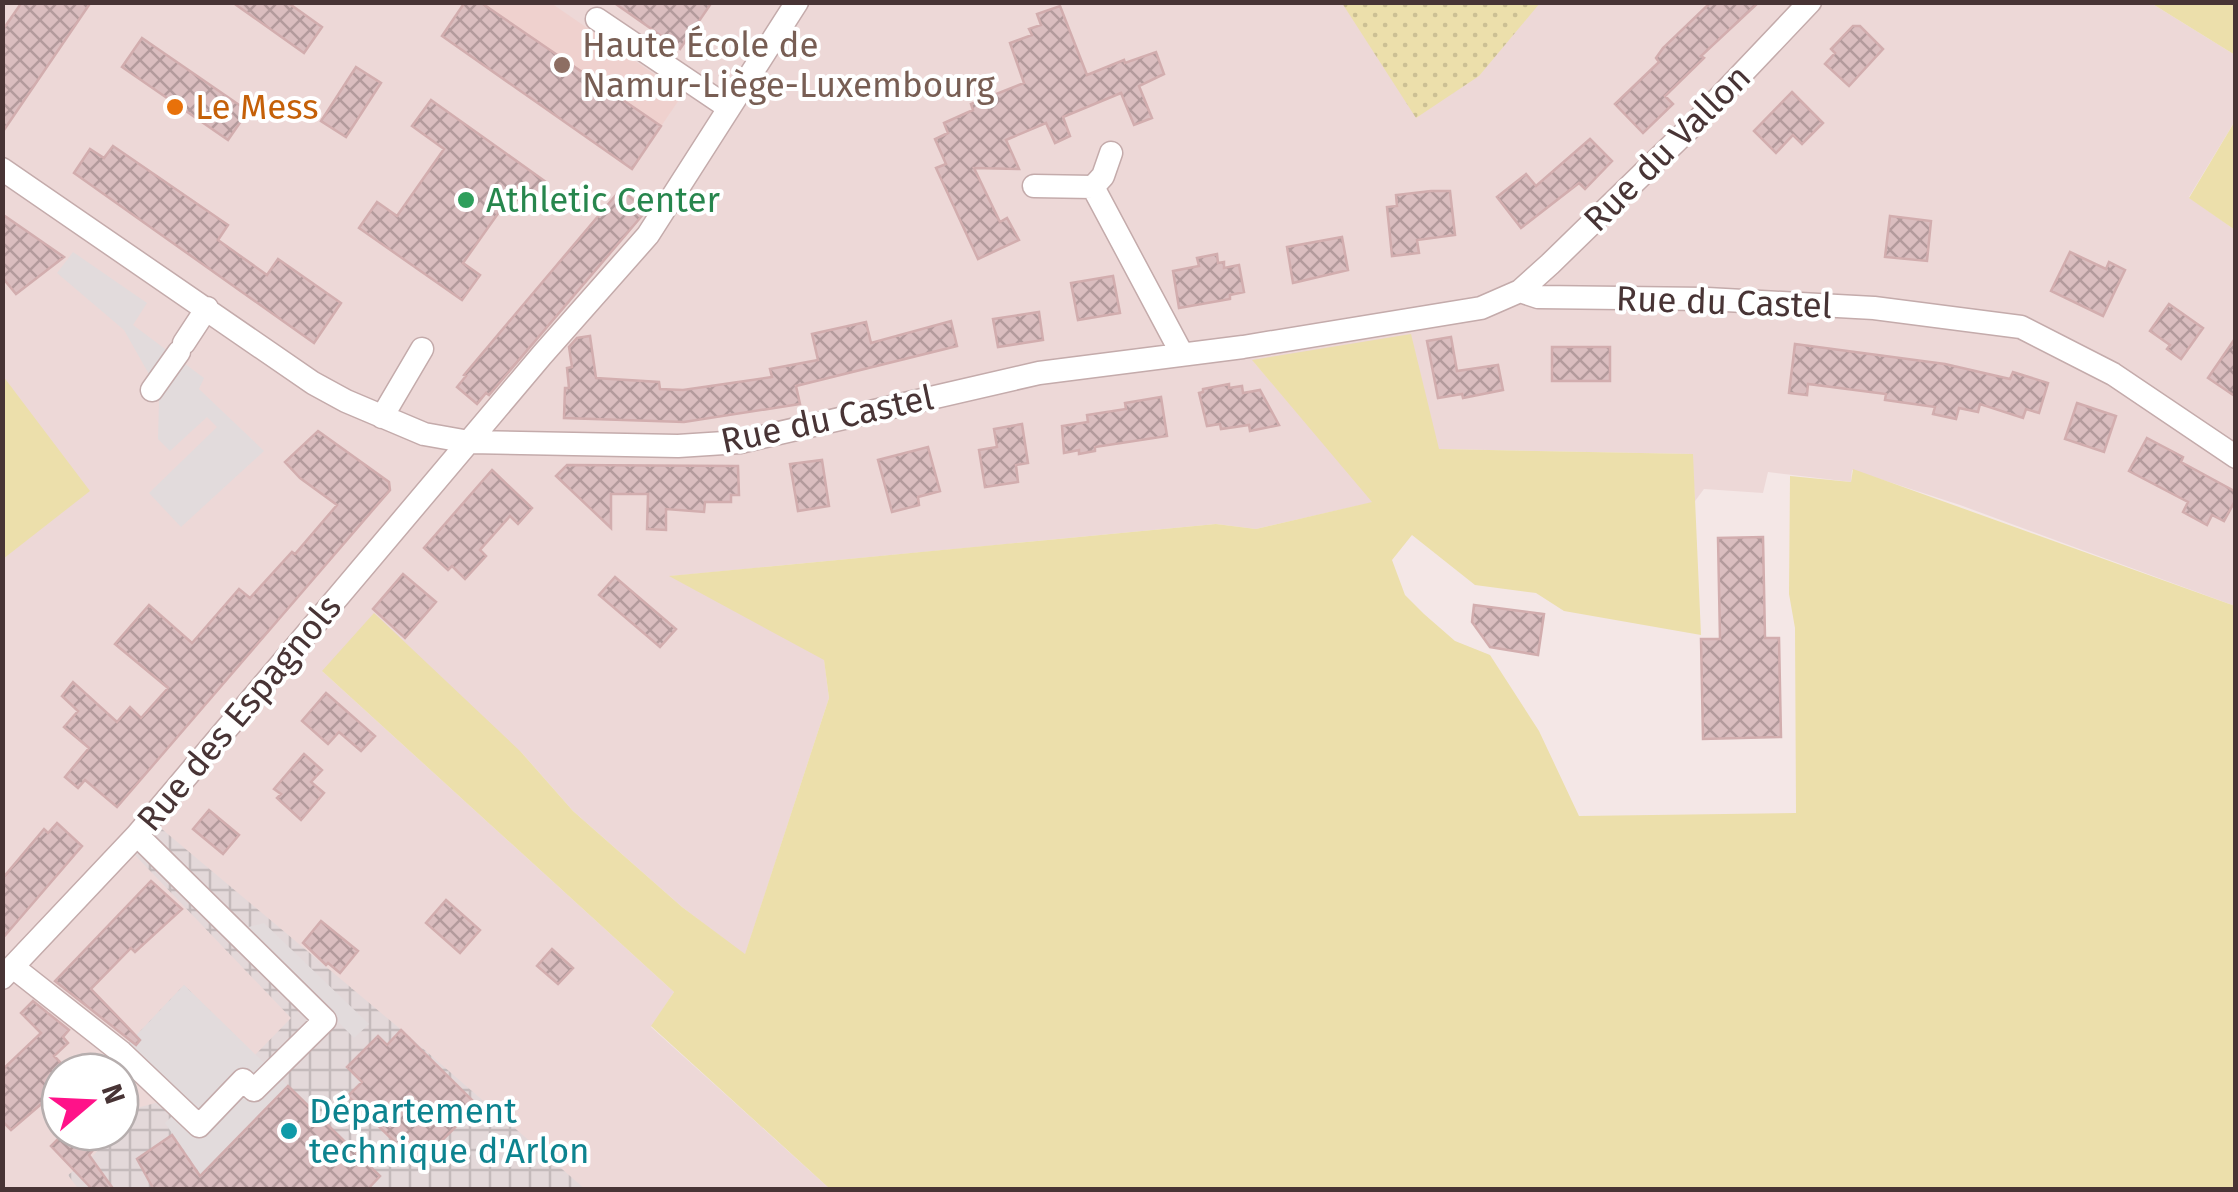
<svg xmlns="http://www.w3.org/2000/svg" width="2238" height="1192" font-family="'Fira Sans',sans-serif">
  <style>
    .residential { fill: #edd8d7; fill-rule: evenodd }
    .industrial { fill: url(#industrial-grid) }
    .education { fill: #efd1ce }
    .grass { fill: #ecdfab }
    .park { fill: url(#park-dots) }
    .parking { fill: #e2dbdc }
    .building { fill: url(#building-cross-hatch); stroke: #d2adae; stroke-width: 2.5 }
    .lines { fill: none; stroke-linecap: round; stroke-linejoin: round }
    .minor-casing { stroke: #c4abab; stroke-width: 25 }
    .minor { stroke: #fff; stroke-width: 22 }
    .education-dot { fill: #8d6e63; stroke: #fff; stroke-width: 4 }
    .food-dot { fill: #e8710a; stroke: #fff; stroke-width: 4 }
    .leisure-dot { fill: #2e9e5b; stroke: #fff; stroke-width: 4 }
    .culture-dot { fill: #0f9aa8; stroke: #fff; stroke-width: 4 }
    .labels { text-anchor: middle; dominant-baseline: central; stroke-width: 8; stroke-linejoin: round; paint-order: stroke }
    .education-label { font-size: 35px; fill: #785e54; stroke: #fff; text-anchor: start }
    .food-label { font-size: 35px; fill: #c56008; stroke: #fff; text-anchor: start }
    .street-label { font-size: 35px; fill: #483435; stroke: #fff }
    .leisure-label { font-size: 35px; fill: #27864d; stroke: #fff; text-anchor: start }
    .culture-label { font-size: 35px; fill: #0d838f; stroke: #fff; text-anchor: start }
  </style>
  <defs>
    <pattern id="industrial-grid" width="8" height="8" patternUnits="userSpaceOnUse" patternTransform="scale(2.5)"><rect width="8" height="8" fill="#e3d8d9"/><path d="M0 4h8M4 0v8" fill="none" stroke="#c4babb"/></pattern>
    <pattern id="park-dots" width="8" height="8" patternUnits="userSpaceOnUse" patternTransform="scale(2.5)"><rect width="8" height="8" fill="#ecdfab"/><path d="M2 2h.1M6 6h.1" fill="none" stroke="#ccc094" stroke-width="1.8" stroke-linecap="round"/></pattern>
    <pattern id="building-cross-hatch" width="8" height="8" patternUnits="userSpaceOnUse" patternTransform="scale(2.5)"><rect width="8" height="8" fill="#dabdbf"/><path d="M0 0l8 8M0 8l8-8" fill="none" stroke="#b39a9c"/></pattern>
  </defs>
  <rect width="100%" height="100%" fill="#f4e7e6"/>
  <path class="residential" d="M2 3H2151L2235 55V121L2189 197 2235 230V606L1960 505 1852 470 1851 482 1768 472 1763 493 1704 489 1695 501 1692 454 1438 449 1253 361 1374 502 1256 529 1216 524 671 576 824 659 829 698 745 955 682 907 573 811 521 752 322 671 674 992 651 1027 830 1189H3ZM60 1072H120V1132H60Z"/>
  <path class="industrial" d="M157 825 405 1033 585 1189 79 1190 68 1175 92 1157 113 1132H120V1124L133 1109 167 1100 170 1092 129 1043 184 985 255 1055 291 1018 132 852Z"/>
  <path class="education" d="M465 3H551L683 94 632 169 442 36Z"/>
  <path class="grass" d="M2151 3H2235V55Z
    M2235 121V230L2189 198Z
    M1411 334 1439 449 1693 454 1701 635 1564 611 1536 593 1475 585 1412 535 1392 560 1405 595 1424 614 1455 641 1490 655 1539 731 1579 816 1796 813 1795 628 1789 594 1790 476 1851 482 1853 469 2235 606V1189H830L651 1026 674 992 322 671 374 613 521 752 573 811 682 907 745 954 829 698 824 660 669 576 1216 524 1256 529 1372 502 1252 360Z
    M3 376 90 491 3 559Z"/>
  <path class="park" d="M1342 3H1540L1479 76 1416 118Z"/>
  <path class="parking" d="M73 252 147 303 133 325 204 378 199 389 264 451 181 527 149 493 217 427 207 417 170 451 158 439 159 401 150 376 124 330 57 273Z
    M264 923 369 1024 354 1038 245 928Z
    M184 985 288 1086 201 1175 165 1123 175 1113 170 1092 129 1043Z"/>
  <path class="building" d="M22 2H91L2 133V31Z
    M232 2H287L322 27 304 53Z
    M465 2H480L661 126 632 169 442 36Z
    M613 2H712L680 49Z
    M1711 2H1759L1701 56 1704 58 1665 96 1673 104 1643 133 1615 104 1659 62 1656 58 1663 48Z
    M1060 6 1087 75 1124 60 1125 63 1156 52 1164 74 1139 86 1152 118 1134 125 1121 93 1063 117 1070 136 1055 143 1046 123 1006 140 1019 169 974 168 1000 222 1007 218 1019 240 978 259 936 168 946 164 935 139 948 133 944 123 973 110 971 104 1024 83 1010 43 1032 35 1029 29 1041 25 1037 14Z
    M1853 26H1860L1883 49 1849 86 1825 64 1835 53 1831 49Z
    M142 38 248 111 228 140 122 67Z
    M356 67 381 83 346 137 321 121Z
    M1792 92 1823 123 1802 144 1793 135 1776 153 1754 131Z
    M431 100 546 182 529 206 518 198 510 210 504 205 463 263 480 275 462 300 359 228 377 202 397 216 444 149 412 126Z
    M1590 139 1612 161 1585 189 1579 183 1521 228 1497 197 1526 174 1536 186Z
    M113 146 228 225 218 240 267 275 278 259 341 303 314 343 74 173 90 149 104 158Z
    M621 189 646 211 489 395 486 393 477 404 457 387 466 376 464 375Z
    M1431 191H1450L1455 235 1417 240 1419 253 1392 256 1387 207 1397 206 1396 195Z
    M2 214 64 257 16 294 2 277Z
    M1890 216 1931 221 1927 261 1885 257Z
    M1342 237 1348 270 1293 283 1287 247Z
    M2070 252 2106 269 2109 262 2125 270 2103 316 2051 291Z
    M1217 254 1218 263 1224 262V268L1239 265 1244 292 1230 295V299L1179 308 1173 271 1199 266 1197 258Z
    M1113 276 1120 313 1078 320 1071 283Z
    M2169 304 2203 328 2181 359 2167 349 2170 345 2150 331Z
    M1039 312 1043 340 998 347 993 319Z
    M951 321 957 346 796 386 800 404 684 422 564 418 565 388H569L567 368 572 367 569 347 577 338 590 336 596 378 659 382 660 389 683 390 772 377 770 369 818 360 812 334 866 322 871 343Z
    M1451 337 1457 371 1498 365 1503 390 1463 398 1462 394 1438 398 1427 341Z
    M2236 337V397L2208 378Z
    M1795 344 1945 364 2010 379 2013 372 2048 383 2039 413 2026 409 2023 418 1980 404 1978 412 1959 408 1956 419 1933 414 1935 407 1885 400 1886 394 1808 384 1807 395 1789 393Z
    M1552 347H1610V381H1552Z
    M1229 384V388L1242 386 1243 393 1260 390 1279 425 1250 431 1249 425 1221 429 1220 424 1207 426 1199 393 1203 392V389Z
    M1161 397 1167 436 1095 447V451L1079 454V450L1064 453 1062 426 1088 422 1087 415 1126 409 1125 403Z
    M2077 403 2116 416 2104 452 2065 439Z
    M1022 424 1028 463 1016 465 1018 482 985 487 979 450 997 447 994 429Z
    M318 431 389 482 390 490 117 807 85 780 78 788 65 777 89 748 64 727 78 711 62 696 73 682 117 722 130 707 141 718 168 688 115 644 149 605 192 643 239 589 250 598 292 552 295 554 337 505 300 478 285 462Z
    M2147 438 2183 457 2181 462 2236 492V499L2224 521 2212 515 2207 525 2183 512 2188 502 2129 471Z
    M928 447 940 491 918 497 919 505 892 512 878 460Z
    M822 460 829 506 798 511 790 464Z
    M567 465 738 466 739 495H731V502H705L704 512 666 509V530L647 529 648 494H611V528L556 476Z
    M492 470 532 508 518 524 510 516 480 550 486 556 465 579 452 566 448 570 424 548Z
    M1763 537 1765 638H1779L1781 737 1703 739 1701 639H1720L1718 538Z
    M403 574 436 602 405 638 373 609Z
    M615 577 676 629 660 647 599 595Z
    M1474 605 1544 614 1538 655 1490 647 1472 622Z
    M326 693 375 736 361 751 339 732 328 744 302 721Z
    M304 754 322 770 311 782 324 793 301 820 277 798 281 794 274 789Z
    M209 810 239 835 223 854 193 829Z
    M57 823 82 846 2 939V879L44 829 48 833Z
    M151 881 182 909 135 952 131 948 91 989 140 1040 136 1045 55 981Z
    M446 900 480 930 460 953 426 923Z
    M321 921 358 951 340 973 328 963 326 965 303 943Z
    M552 949 573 968 558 984 537 966Z
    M33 1001 69 1030 63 1037 68 1043 54 1056 60 1062V1114L46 1100 11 1130 2 1121V1070L41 1033 21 1013Z
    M401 1030 477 1105 418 1165 348 1096 362 1082 347 1067 378 1036 387 1045Z
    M288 1086 380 1176 367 1190H154L137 1159 172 1135 200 1176Z
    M65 1132H76L93 1150 89 1155 114 1190H93L51 1146Z"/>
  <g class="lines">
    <g class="minor-casing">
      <path id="minor" d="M597 19 729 108
        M2 169 313 383 346 401 424 434 469 442 678 446 740 442 1039 373 1243 347 1481 308 1520 291 1550 264 1698 120 1810 2
        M1034 186 1093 187 1182 354
        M1093 187 1103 176 1111 153
        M1520 291 1538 297 1707 299 1874 308 2021 327 2113 374 2236 457
        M184 343 207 308
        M152 390 179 352
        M382 417 422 349
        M13 967 121 1052 199 1126 243 1080 254 1090 325 1020 137 835
        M2 978 137 835 542 355 648 235 797 2"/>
    </g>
    <use href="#minor" class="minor"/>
  </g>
  <circle class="education-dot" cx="562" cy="65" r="10"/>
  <circle class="food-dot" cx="175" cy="107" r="10"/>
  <circle class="leisure-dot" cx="466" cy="200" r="10"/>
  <circle class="culture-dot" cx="289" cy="1131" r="10"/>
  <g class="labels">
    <g class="education-label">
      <text x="582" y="45">Haute École de<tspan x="582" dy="40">Namur-Liège-Luxembourg</tspan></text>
    </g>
    <g class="food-label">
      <text x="195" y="107">Le Mess</text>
    </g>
    <g class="street-label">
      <text transform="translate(1667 148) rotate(-45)">Rue du Vallon</text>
      <text transform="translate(1724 302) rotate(2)">Rue du Castel</text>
      <text transform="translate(827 419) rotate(-12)">Rue du Castel</text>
      <text transform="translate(239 713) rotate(-50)">Rue des Espagnols</text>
    </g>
    <g class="leisure-label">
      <text x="486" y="200">Athletic Center</text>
    </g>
    <g class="culture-label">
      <text x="309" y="1111">Département<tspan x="309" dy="40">technique d'Arlon</tspan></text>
    </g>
  </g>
  <rect width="2238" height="1192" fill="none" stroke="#483435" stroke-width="10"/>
  <g transform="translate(90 1102) rotate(71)"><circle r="48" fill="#ffffff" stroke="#b6aeae" stroke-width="2.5"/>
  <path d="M0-8L18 38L0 25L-18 38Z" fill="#ff1289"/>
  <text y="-15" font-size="28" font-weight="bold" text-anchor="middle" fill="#483435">N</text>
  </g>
</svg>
